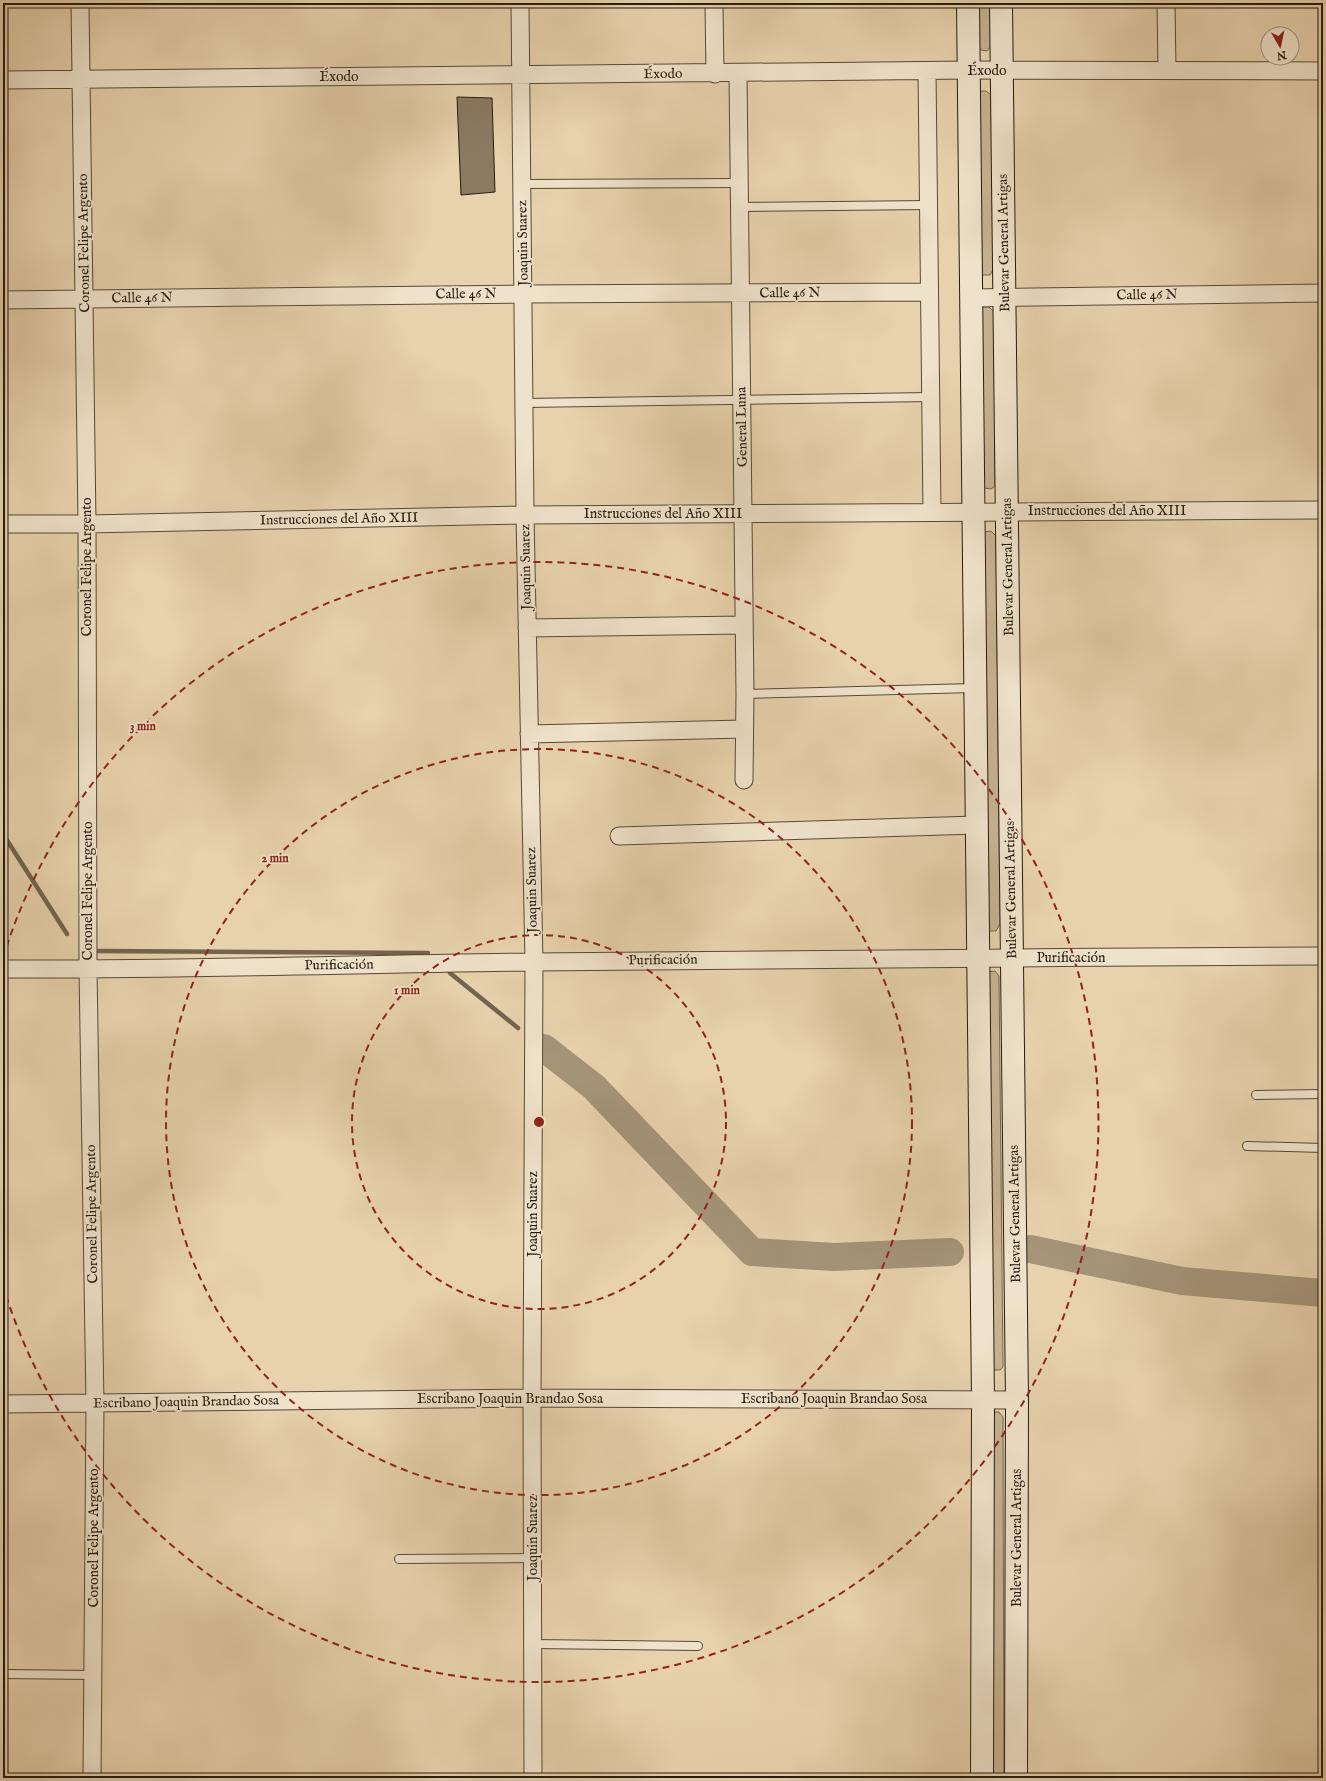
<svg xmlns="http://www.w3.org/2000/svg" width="1326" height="1781" font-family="'IM FELL English',serif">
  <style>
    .green { fill: #c6b392; stroke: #766751 }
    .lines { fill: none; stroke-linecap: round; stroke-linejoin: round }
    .stream { stroke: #72644e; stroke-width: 4.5 }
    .river { stroke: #a59478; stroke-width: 28 }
    .building { fill: #8a7a62; stroke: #261b10 }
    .lane-casing { stroke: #564937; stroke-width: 10 }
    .street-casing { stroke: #564937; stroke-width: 19 }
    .secondary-casing { stroke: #261b10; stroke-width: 24 }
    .lane { stroke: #efe2ca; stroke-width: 8 }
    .street { stroke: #efe2ca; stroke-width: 17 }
    .secondary { stroke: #efe2ca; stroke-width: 22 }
    .ring { fill: none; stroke: #8f2418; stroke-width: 2; stroke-dasharray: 7 5 }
    .labels { text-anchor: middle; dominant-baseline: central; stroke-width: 3.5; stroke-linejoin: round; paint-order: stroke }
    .street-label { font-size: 14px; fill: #261b10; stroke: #efe2ca }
    .centre { fill: #8f2418; stroke: #efe2ca; stroke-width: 2 }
    .ring-label { font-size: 12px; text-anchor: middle; font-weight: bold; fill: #8f2418; stroke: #efe2ca; stroke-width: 3.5; stroke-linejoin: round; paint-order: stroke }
  </style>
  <rect width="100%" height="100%" fill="#e7d2ad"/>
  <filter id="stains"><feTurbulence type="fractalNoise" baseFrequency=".005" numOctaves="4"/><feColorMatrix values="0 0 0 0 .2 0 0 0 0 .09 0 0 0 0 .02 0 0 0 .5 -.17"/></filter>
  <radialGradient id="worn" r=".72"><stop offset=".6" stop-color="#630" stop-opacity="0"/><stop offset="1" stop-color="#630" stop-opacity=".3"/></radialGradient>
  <path class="green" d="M976 3H991V46L987 51 981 50 977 46Z
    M980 91H986L991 95 993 270 990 275H983L979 271Z
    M983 307H989L994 312 995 486 991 489 984 488 980 311Z
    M991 531 996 536 1000 924 996 931H988L983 532Z
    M995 971 999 976 1003 1367 1000 1370H993L988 972Z
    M993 1412H999L1003 1417 1004 1778H991Z"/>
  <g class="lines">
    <path class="stream" d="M3 834 67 934
      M98 951 428 953
      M450 973 518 1028"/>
    <path class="river" d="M544 1048 594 1087 752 1252 834 1257 950 1252
      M1030 1249 1182 1281 1323 1293"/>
  </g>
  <path class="building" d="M457 97 492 98 495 192 461 195Z"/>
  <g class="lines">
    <g class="lane-casing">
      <path id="lane" d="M522 184 739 183
        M739 207 929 205
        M524 403 931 397
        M745 694 974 688
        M1256 1095 1323 1094
        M1247 1146 1323 1148
        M399 1559 534 1558
        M533 1644 698 1646
        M3 1674 93 1675"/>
    </g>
    <g class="street-casing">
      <path id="street" d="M80 3 87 524 88 969 95 1404 92 1778
        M520 3 525 515 534 962 532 1398 533 1778
        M714 3 715 74
        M1166 3 1167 70
        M927 71 932 512
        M738 73 745 694 744 780
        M3 80 969 70 1323 71
        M971 298 1323 293
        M3 300 523 294 929 292
        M3 524H87L525 515 1323 510
        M527 628 744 625
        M529 734 744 729
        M619 836 977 825
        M3 969C180 970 357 964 534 962 797 958 1060 958 1323 956
        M3 1404 532 1398 1017 1400"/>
    </g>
    <g class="secondary-casing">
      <path id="secondary" d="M968 3 983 1400 982 1778
        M1001 3 1017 1400 1016 1778"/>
    </g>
    <use href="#lane" class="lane"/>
    <use href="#street" class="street"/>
    <use href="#secondary" class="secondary"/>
  </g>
  <g class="ring">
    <circle cx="539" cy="1122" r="187"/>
    <circle cx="539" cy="1122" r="373"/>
    <path d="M3 958A560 560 0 1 1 3 1286"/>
  </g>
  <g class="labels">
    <g class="street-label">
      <text x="987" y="71">Éxodo</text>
      <text transform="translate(663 74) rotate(-1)">Éxodo</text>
      <text x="339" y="77">Éxodo</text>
      <text transform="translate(84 243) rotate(-91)">Coronel Felipe Argento</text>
      <text transform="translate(523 243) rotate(-91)">Joaquin Suarez</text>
      <text transform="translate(1004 243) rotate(-91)">Bulevar General Artigas</text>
      <text transform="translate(790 293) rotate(-1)">Calle 46 N</text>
      <text transform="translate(466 294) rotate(-1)">Calle 46 N</text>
      <text transform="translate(1147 295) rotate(-1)">Calle 46 N</text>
      <text transform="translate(142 298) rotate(-1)">Calle 46 N</text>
      <text transform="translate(742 427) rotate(-91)">General Luna</text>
      <text x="1107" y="511">Instrucciones del Año XIII</text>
      <text x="663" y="514">Instrucciones del Año XIII</text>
      <text transform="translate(339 519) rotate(-1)">Instrucciones del Año XIII</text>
      <text transform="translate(87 567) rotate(-90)">Coronel Felipe Argento</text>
      <text transform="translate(526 567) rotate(-91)">Joaquin Suarez</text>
      <text transform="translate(1008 567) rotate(-91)">Bulevar General Artigas</text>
      <text transform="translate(532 890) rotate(-91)">Joaquin Suarez</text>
      <text transform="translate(1011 890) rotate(-91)">Bulevar General Artigas</text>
      <text transform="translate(88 891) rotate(-90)">Coronel Felipe Argento</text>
      <text x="1071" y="958">Purificación</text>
      <text transform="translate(663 960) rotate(-1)">Purificación</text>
      <text transform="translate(339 965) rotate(-1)">Purificación</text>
      <text transform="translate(92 1214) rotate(-91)">Coronel Felipe Argento</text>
      <text transform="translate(533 1214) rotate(-90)">Joaquin Suarez</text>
      <text transform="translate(1015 1214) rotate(-91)">Bulevar General Artigas</text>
      <text x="510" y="1399">Escribano Joaquin Brandao Sosa</text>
      <text x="834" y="1399">Escribano Joaquin Brandao Sosa</text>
      <text transform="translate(186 1402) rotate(-1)">Escribano Joaquin Brandao Sosa</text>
      <text transform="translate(94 1538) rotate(-90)">Coronel Felipe Argento</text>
      <text transform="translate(533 1538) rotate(-90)">Joaquin Suarez</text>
      <text transform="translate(1017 1538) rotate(-90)">Bulevar General Artigas</text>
    </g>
  </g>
  <circle cx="539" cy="1122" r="6" class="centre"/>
  <g class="ring-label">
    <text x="143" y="730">3 min</text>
    <text x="275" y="862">2 min</text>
    <text x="407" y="994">1 min</text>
  </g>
  <rect width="1326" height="1781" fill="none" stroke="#e7d2ad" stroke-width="16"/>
  <rect x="4" y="4" width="1318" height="1773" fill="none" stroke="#261b10" stroke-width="2"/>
  <rect x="8" y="8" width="1310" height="1765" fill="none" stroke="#261b10"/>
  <g transform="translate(1280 46) rotate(171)"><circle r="19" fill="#efe2ca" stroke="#9f9280"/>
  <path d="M0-3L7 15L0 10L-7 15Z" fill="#8f2418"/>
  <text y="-6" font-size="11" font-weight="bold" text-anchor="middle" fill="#261b10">N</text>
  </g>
  <rect width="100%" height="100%" filter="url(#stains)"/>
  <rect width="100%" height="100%" fill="url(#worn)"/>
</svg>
